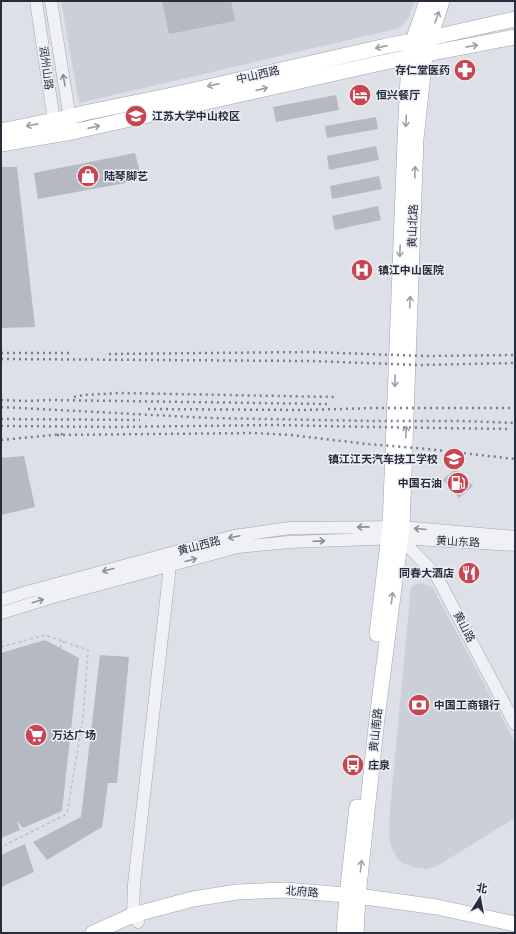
<svg xmlns="http://www.w3.org/2000/svg" width="516" height="934" font-family="'Varela Round','Noto Sans SC',sans-serif">
  <style>
    .built { fill: #cbcfd8 }
    .building { fill: #b4b9c2 }
    .lines { fill: none; stroke-linecap: round; stroke-linejoin: round }
    .minor-casing { stroke: #a3a7b0; stroke-width: 13 }
    .major-casing { stroke: #9ca3b1; stroke-width: 16 }
    .path { stroke: #bbbec4; stroke-width: 1.5; stroke-dasharray: 3 3; stroke-linecap: butt }
    .minor { stroke: #eff1f4; stroke-width: 12 }
    .major { stroke: #fff; stroke-width: 15 }
    .rail { stroke: #777e8f; stroke-width: 2.5; stroke-dasharray: 2 4; stroke-linecap: butt }
    .oneway { stroke: #9ea0a7 }
    .oneway2 { stroke: #8b8f98 }
    .labels { text-anchor: middle; dominant-baseline: central; stroke-width: 3; stroke-linejoin: round; paint-order: stroke }
    .street-label { font-size: 11px; fill: #272d3c; stroke: #eceff4 }
    .poi-label { font-size: 11px; font-weight: bold; fill: #272d3c; stroke: #eceff4; text-anchor: start }
  </style>
  <rect width="100%" height="100%" fill="#dde0e6"/>
  <path class="built" d="M61 1H415L408 19 400 28 79 103Z
    M421 583 432 587 434 590 515 742V818L437 866 427 869 416 868 403 863 397 858 392 849 389 836 390 809 411 587 416 584Z"/>
  <path class="building" d="M162 1H231L235 21 169 34Z
    M336 95 339 110 276 122 273 107Z
    M376 117 378 129 327 138 325 126Z
    M376 146 379 160 329 170 327 156Z
    M135 153 142 180 38 199 34 173Z
    M1 167H17L35 327 1 328Z
    M379 176 382 189 332 199 330 186Z
    M378 206 381 220 335 230 332 216Z
    M24 456 35 507 1 515V458Z
    M456 468 473 486 459 498 443 480Z
    M45 640 79 658 62 811 23 828 17 821 20 830 1 838V653Z
    M100 655 129 657 117 783H108L102 827 47 860 33 842 81 817Z
    M25 844 34 872 1 887V855Z"/>
  <g class="lines">
    <g class="minor-casing">
      <path id="minor" d="M36 1 55 128
        M51 1 71 125
        M400 538 436 575 515 724
        M1 600 27 592 234 536 290 528 402 527 515 537
        M1 613 53 597 238 547 289 542 400 538 515 545
        M138 922 133 915 134 884 170 566"/>
    </g>
    <g class="major-casing">
      <path id="major" d="M1 131 70 117 84 113 177 94 386 46 430 38 515 19
        M1 144 72 132 385 62 515 37
        M377 634 390 527 405 141 409 58 413 41 427 1
        M93 933 133 915 193 899 237 892 285 890 358 896 437 907 515 924
        M344 933 347 895 357 807
        M356 933 358 896 377 718 402 527 416 139 425 55 430 38 442 1"/>
    </g>
    <path class="path" d="M1 647 45 635 88 650 83 718 67 814 1 847
      M60 648 64 641"/>
    <use href="#minor" class="minor"/>
    <use href="#major" class="major"/>
    <path class="rail" d="M1 353H73
      M109 354 310 352 426 356 515 355
      M1 359 310 361 420 365 515 363
      M74 397 83 395 120 393 335 397
      M1 400 24 401 52 400 327 404
      M1 407 210 418 374 421H464L515 423
      M148 409 304 410 374 408H515
      M1 419 140 420
      M1 426 115 427 273 425 373 427 511 429
      M57 435 253 433 291 435 367 444 427 449 515 459
      M1 440 63 434"/>
  </g>
  <defs><path id="oneway-shaft" d="M-6 0H5M1.5-3L5.5 0L1.5 3" fill="none" stroke-width="1.6" stroke-linecap="round" stroke-linejoin="round"/></defs>
  <g class="oneway">
    <use href="#oneway-shaft" transform="translate(437 17) rotate(-71)"/>
    <use href="#oneway-shaft" transform="translate(472 46) rotate(-11)"/>
    <use href="#oneway-shaft" transform="translate(381 47) rotate(167)"/>
    <use href="#oneway-shaft" transform="translate(213 85) rotate(167)"/>
    <use href="#oneway-shaft" transform="translate(262 89) rotate(-13)"/>
    <use href="#oneway-shaft" transform="translate(406 121) rotate(93)"/>
    <use href="#oneway-shaft" transform="translate(32 125) rotate(169)"/>
    <use href="#oneway-shaft" transform="translate(94 127) rotate(-13)"/>
    <use href="#oneway-shaft" transform="translate(415 172) rotate(-88)"/>
    <use href="#oneway-shaft" transform="translate(400 251) rotate(92)"/>
    <use href="#oneway-shaft" transform="translate(410 302) rotate(-88)"/>
    <use href="#oneway-shaft" transform="translate(395 381) rotate(92)"/>
    <use href="#oneway-shaft" transform="translate(406 432) rotate(-88)"/>
    <use href="#oneway-shaft" transform="translate(392 598) rotate(-83)"/>
    <use href="#oneway-shaft" transform="translate(361 866) rotate(-84)"/>
  </g>
  <g class="oneway2">
    <use href="#oneway-shaft" transform="translate(64 80) rotate(-100)"/>
    <use href="#oneway-shaft" transform="translate(363 527) rotate(179)"/>
    <use href="#oneway-shaft" transform="translate(420 529) rotate(-175)"/>
    <use href="#oneway-shaft" transform="translate(234 537) rotate(168)"/>
    <use href="#oneway-shaft" transform="translate(319 541) rotate(-2)"/>
    <use href="#oneway-shaft" transform="translate(191 560) rotate(-15)"/>
    <use href="#oneway-shaft" transform="translate(108 570) rotate(165)"/>
    <use href="#oneway-shaft" transform="translate(38 601) rotate(-17)"/>
  </g>
  <defs>
    <g id="pharmacy-disc" transform="scale(1.15)"><circle r="9.5" fill="#c84551" stroke="#eceff4"/><path d="M-2-6h4v4h4v4h-4v4h-4v-4h-4v-4h4Z" fill="#fff"/></g>
    <g id="hotel-disc" transform="scale(1.15)"><circle r="9.5" fill="#c84551" stroke="#eceff4"/><path d="M-6-4.5h1.5V1H6V5H4.5V3h-9V5H-6ZM-4 0a1.8 1.8 0 1 1 3.6 0ZM.5 0V-2.5h3Q6-2.5 6 0Z" fill="#fff"/></g>
    <g id="school-disc" transform="scale(1.15)"><circle r="9.5" fill="#c84551" stroke="#eceff4"/><path d="M0-5L7-2L0 1L-7-2ZM-4 1L0 2.5L4 1V4Q0 6-4 4Z" fill="#fff"/></g>
    <g id="shop-disc" transform="scale(1.15)"><circle r="9.5" fill="#c84551" stroke="#eceff4"/><path d="M-5-2.5h2.3a2.7 3.5 0 0 1 5.4 0H5L5.5 6h-11ZM-1.5-2.5h3a1.5 2.3 0 0 0-3 0Z" fill="#fff"/></g>
    <g id="hospital-disc" transform="scale(1.15)"><circle r="9.5" fill="#c84551" stroke="#eceff4"/><path d="M-5-5h3v3.5h4V-5h3V5h-3V1.5h-4V5h-3Z" fill="#fff"/></g>
    <g id="fuel-disc" transform="scale(1.15)"><circle r="9.5" fill="#c84551" stroke="#eceff4"/><path d="M-5.5-6h7V0h2V4h1.3V-2.5L3-4.5l.8-.8L6-3V5H2.5V1h-1V6h-7ZM-4.2-4.7v3.2H.2V-4.7Z" fill="#fff"/></g>
    <g id="restaurant-disc" transform="scale(1.15)"><circle r="9.5" fill="#c84551" stroke="#eceff4"/><path d="M-5-6h1v4h1v-4h1v4h1v-4h1v5L-1.5 .5V6h-2V.5L-5-1ZM5-6V6H3V1.5H1.5Q1.5-4 5-6Z" fill="#fff"/></g>
    <g id="bank-disc" transform="scale(1.15)"><circle r="9.5" fill="#c84551" stroke="#eceff4"/><path d="M-6-4H6V4H-6ZM0-2.3a2.3 2.3 0 1 0 0 4.6a2.3 2.3 0 1 0 0-4.6Z" fill="#fff"/></g>
    <g id="supermarket-disc" transform="scale(1.15)"><circle r="9.5" fill="#c84551" stroke="#eceff4"/><path d="M-6-5.5h2.5l.6 2H6L4.5 2H-2.5L-4.4-4H-6ZM-1.5 3.2a1.3 1.3 0 1 0 .1 0ZM3 3.2a1.3 1.3 0 1 0 .1 0Z" fill="#fff"/></g>
    <g id="bus-disc" transform="scale(1.15)"><circle r="9.5" fill="#c84551" stroke="#eceff4"/><path d="M-5-6H5V4H4V6H2V4H-2V6H-4V4H-5ZM-3.5-4V0h7V-4ZM-3.5 1.2v1.5H-2V1.2ZM2 1.2v1.5H3.5V1.2Z" fill="#fff"/></g>
  </defs>
  <g fill-rule="evenodd">
    <use href="#pharmacy-disc" x="465" y="70"/>
    <use href="#hotel-disc" x="360" y="95"/>
    <use href="#school-disc" x="136" y="116"/>
    <use href="#shop-disc" x="88" y="176"/>
    <use href="#hospital-disc" x="362" y="270"/>
    <use href="#school-disc" x="454" y="459"/>
    <use href="#fuel-disc" x="458" y="483"/>
    <use href="#restaurant-disc" x="469" y="573"/>
    <use href="#bank-disc" x="419" y="705"/>
    <use href="#supermarket-disc" x="36" y="735"/>
    <use href="#bus-disc" x="353" y="765"/>
  </g>
  <g class="labels">
    <g class="street-label">
      <text transform="translate(46 68) rotate(82)">润州山路</text>
      <text transform="translate(258 75) rotate(-13)">中山西路</text>
      <text transform="translate(413 226) rotate(-88)">黄山北路</text>
      <text transform="translate(458 542) rotate(3)">黄山东路</text>
      <text transform="translate(199 546) rotate(-15)">黄山西路</text>
      <text transform="translate(464 627) rotate(62)">黄山路</text>
      <text transform="translate(376 730) rotate(-84)">黄山南路</text>
      <text transform="translate(302 892) rotate(4)">北府路</text>
    </g>
    <g class="poi-label">
      <text x="450" y="70" text-anchor="end">存仁堂医药</text>
      <text x="376" y="95">恒兴餐厅</text>
      <text x="152" y="116">江苏大学中山校区</text>
      <text x="104" y="176">陆琴脚艺</text>
      <text x="378" y="270">镇江中山医院</text>
      <text x="438" y="459" text-anchor="end">镇江江天汽车技工学校</text>
      <text x="442" y="483" text-anchor="end">中国石油</text>
      <text x="454" y="573" text-anchor="end">同春大酒店</text>
      <text x="434" y="705">中国工商银行</text>
      <text x="52" y="735">万达广场</text>
      <text x="368" y="765">庄泉</text>
    </g>
  </g>
  <rect width="516" height="934" fill="none" stroke="#272d3c" stroke-width="4"/>
  <g transform="translate(480 898) rotate(11)" stroke="#eceff4" stroke-width="3" paint-order="stroke">
  <path d="M0-3L7 15L0 10L-7 15Z" fill="#272d3c"/>
  <text y="-6" font-size="11" font-weight="bold" text-anchor="middle" fill="#272d3c">北</text>
  </g>
</svg>
